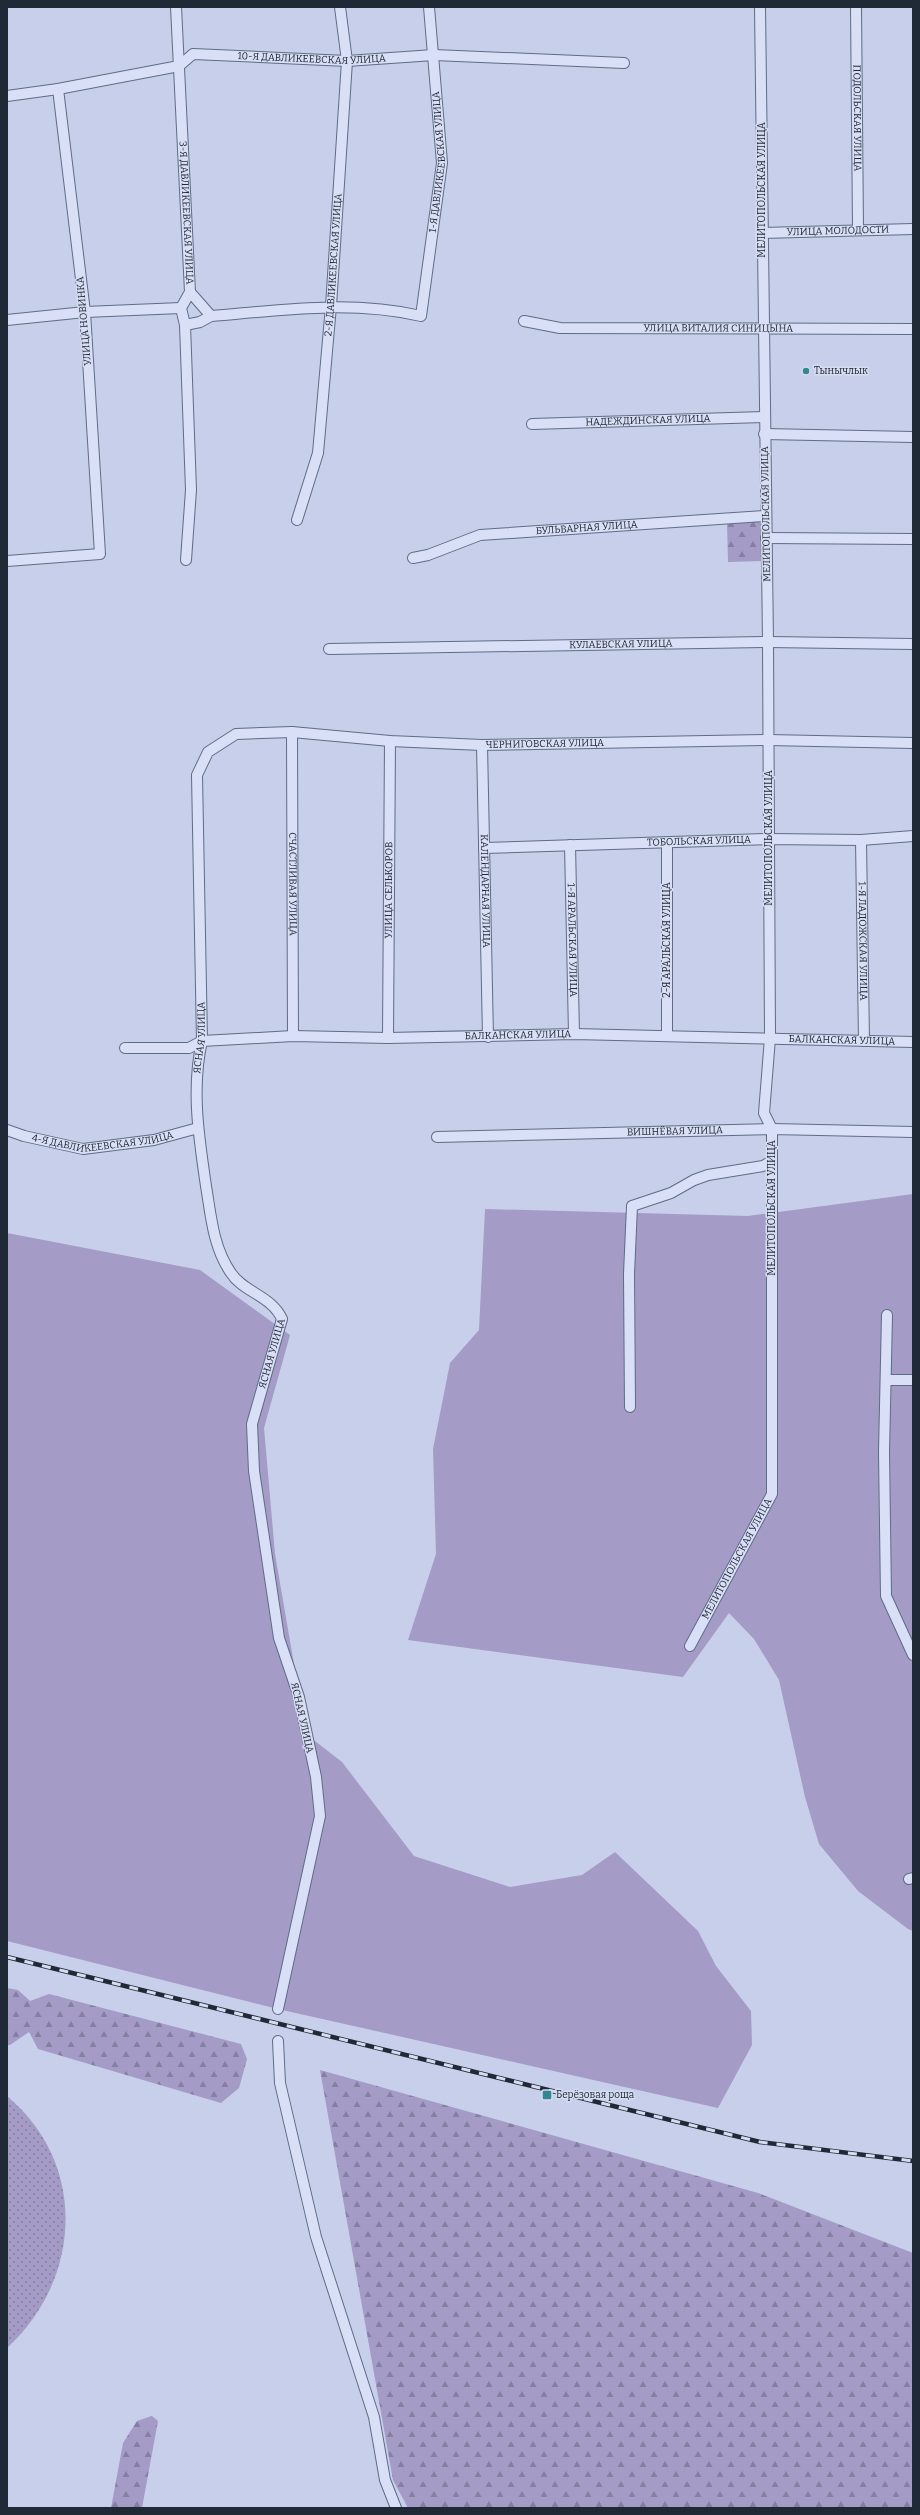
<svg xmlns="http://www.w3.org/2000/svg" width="920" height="2515" font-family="Bitter,serif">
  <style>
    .grass { fill: url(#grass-dots) }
    .forest { fill: url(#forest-firs) }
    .garden { fill: #a49bc7 }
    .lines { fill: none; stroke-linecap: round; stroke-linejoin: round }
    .minor-casing { stroke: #5e6d84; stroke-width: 12 }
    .minor { stroke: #d9dff6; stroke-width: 10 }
    .rail-casing { stroke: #202a36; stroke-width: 4.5 }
    .rail { stroke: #d6dcf2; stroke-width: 3; stroke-dasharray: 9; stroke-linecap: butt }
    .poi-dot { fill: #33878e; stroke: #d6dcf2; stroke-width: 1.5 }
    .labels { text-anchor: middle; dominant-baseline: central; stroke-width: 3; stroke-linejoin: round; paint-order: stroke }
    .street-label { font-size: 10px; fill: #202a36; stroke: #d6dcf2 }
    .poi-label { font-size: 10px; fill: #202a36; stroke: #d6dcf2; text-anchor: start }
  </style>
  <defs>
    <pattern id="grass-dots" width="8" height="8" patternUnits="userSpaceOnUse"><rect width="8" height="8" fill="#a49bc7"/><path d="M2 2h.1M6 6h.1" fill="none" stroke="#857fa2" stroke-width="1.8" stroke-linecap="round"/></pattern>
    <pattern id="forest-firs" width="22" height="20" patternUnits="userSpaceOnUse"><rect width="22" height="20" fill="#a49bc7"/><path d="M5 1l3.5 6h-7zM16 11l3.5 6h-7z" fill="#857fa2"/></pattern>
  </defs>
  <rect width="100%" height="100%" fill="#c7cfea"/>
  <path class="grass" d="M7 2096C88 2164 82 2279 7 2348Z"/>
  <path class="forest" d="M760 520 762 561 728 562 727 522Z
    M7 1988 18 1990 30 2001 49 1994 241 2044 247 2059 239 2088 221 2103 38 2049 29 2032 10 2045H7Z
    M320 2070 758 2193 913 2253V2508H408L393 2480Z
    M152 2416 158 2421 142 2508H111L123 2443 137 2421Z"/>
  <path class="garden" d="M913 1194V1931L908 1929 858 1891 819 1844 805 1797 779 1680 754 1639 729 1613 683 1677 408 1640 436 1554 433 1449 450 1363 479 1330 485 1209 748 1216Z
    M7 1233 200 1270 290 1335 264 1428 275 1554 306 1734 342 1762 414 1856 510 1887 582 1875 615 1852 698 1931 716 1966 751 2011 752 2045 718 2108 278 2009 7 1941Z"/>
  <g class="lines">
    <g class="minor-casing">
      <g id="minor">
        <path id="s1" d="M176 7 190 292 181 308 185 325 191 490 186 560"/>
        <path id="s2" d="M856 7 858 229"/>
        <path id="s3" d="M7 96 58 89 179 66 193 54 347 61 434 55 624 63"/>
        <path id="s4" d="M762 233 913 229"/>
        <path d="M190 292 211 316"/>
        <path d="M7 320 85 312 181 308"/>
        <path id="s5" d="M524 321 560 328 913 329"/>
        <path id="s6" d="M185 325 200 322 211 316C283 310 350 300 421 316L442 163 429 7"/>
        <path id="s7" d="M532 424 764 417"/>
        <path d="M764 434 913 437"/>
        <path id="s8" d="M297 520 318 453 331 306 347 61 340 7"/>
        <path d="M766 538 913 539"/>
        <path id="s9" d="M413 558 428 555 480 535 765 516"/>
        <path d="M7 561 100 554 85 312 58 89"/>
        <path id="s10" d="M329 649 768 642 913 644"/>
        <path id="s11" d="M292 732 293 1036"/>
        <path id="s12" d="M482 745 488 1037"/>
        <path id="s13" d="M861 840 864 1041"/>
        <path d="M667 844V1036"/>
        <path id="s14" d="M570 845 574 1034"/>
        <path id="s15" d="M484 848 768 839 861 840 913 836"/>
        <path id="s16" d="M388 1038 390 741"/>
        <path id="s17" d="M125 1048H189L202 1041 293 1036 388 1038 574 1034 913 1042"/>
        <path id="s18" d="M7 1130 24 1136 83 1149 154 1140 198 1128"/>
        <path id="s19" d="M437 1137 772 1129 913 1132"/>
        <path d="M887 1315 884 1452 886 1596 913 1655"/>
        <path d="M886 1380H913"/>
        <path d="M630 1407 629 1274 632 1206 671 1193 694 1180 708 1175 763 1166 772 1161"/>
        <path id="s20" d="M690 1646 772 1494V1129L764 1113 770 1038 768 642 760 7"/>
        <path d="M909 1879 913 1878"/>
        <path id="s21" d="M278 2009 320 1816 316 1777 299 1697 279 1638 254 1471 252 1424 282 1319C272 1296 243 1292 231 1273 213 1247 211 1216 206 1186 199 1138 191 1089 202 1041L197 775 208 752 236 734 292 732 390 741 482 745 768 740 913 743"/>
        <path d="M278 2041 280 2083 316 2237 374 2417 385 2480 396 2508"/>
      </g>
    </g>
    <use href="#minor" class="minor"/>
    <g class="rail-casing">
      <path id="rail" d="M7 1957 760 2142 913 2161"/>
    </g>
    <use href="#rail" class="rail"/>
  </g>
  <g class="poi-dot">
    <circle cx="806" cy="371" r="4"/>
    <rect x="542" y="2090" width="10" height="10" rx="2"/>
  </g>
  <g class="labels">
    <g class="street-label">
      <text stroke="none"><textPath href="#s3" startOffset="312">10-Я ДАВЛИКЕЕВСКАЯ УЛИЦА</textPath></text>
      <text stroke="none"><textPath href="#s2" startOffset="111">ПОДОЛЬСКАЯ УЛИЦА</textPath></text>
      <text stroke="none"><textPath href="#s6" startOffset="394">1-Я ДАВЛИКЕЕВСКАЯ УЛИЦА</textPath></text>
      <text transform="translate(762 190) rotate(-90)">МЕЛИТОПОЛЬСКАЯ УЛИЦА</text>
      <text stroke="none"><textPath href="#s1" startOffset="206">3-Я ДАВЛИКЕЕВСКАЯ УЛИЦА</textPath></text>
      <text stroke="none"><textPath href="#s4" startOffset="76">УЛИЦА МОЛОДОСТИ</textPath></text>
      <text stroke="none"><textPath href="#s8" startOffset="259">2-Я ДАВЛИКЕЕВСКАЯ УЛИЦА</textPath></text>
      <text transform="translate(84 321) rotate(-95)">УЛИЦА НОВИНКА</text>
      <text stroke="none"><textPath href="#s5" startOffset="195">УЛИЦА ВИТАЛИЯ СИНИЦЫНА</textPath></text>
      <text stroke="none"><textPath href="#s7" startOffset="116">НАДЕЖДИНСКАЯ УЛИЦА</textPath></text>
      <text transform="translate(766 514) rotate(-91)">МЕЛИТОПОЛЬСКАЯ УЛИЦА</text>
      <text stroke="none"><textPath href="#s9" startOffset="178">БУЛЬВАРНАЯ УЛИЦА</textPath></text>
      <text stroke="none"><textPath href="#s10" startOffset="292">КУЛАЕВСКАЯ УЛИЦА</textPath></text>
      <text stroke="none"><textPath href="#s21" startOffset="1647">ЧЕРНИГОВСКАЯ УЛИЦА</textPath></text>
      <text transform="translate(769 838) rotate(-90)">МЕЛИТОПОЛЬСКАЯ УЛИЦА</text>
      <text stroke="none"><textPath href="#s15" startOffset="215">ТОБОЛЬСКАЯ УЛИЦА</textPath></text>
      <text stroke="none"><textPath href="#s11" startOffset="152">СЧАСТЛИВАЯ УЛИЦА</textPath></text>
      <text stroke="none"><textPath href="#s16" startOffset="148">УЛИЦА СЕЛЬКОРОВ</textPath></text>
      <text stroke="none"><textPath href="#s12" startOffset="146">КАЛЕНДАРНАЯ УЛИЦА</textPath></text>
      <text stroke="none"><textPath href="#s14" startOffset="95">1-Я АРАЛЬСКАЯ УЛИЦА</textPath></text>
      <text transform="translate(667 940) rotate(-90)">2-Я АРАЛЬСКАЯ УЛИЦА</text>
      <text stroke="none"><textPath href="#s13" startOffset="101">1-Я ЛАДОЖСКАЯ УЛИЦА</textPath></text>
      <text stroke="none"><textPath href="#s17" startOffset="395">БАЛКАНСКАЯ УЛИЦА</textPath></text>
      <text stroke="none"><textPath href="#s21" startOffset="1016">ЯСНАЯ УЛИЦА</textPath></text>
      <text stroke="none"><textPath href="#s17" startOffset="719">БАЛКАНСКАЯ УЛИЦА</textPath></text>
      <text stroke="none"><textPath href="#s19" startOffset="238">ВИШНЁВАЯ УЛИЦА</textPath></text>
      <text stroke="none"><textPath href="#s18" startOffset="98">4-Я ДАВЛИКЕЕВСКАЯ УЛИЦА</textPath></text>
      <text transform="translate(772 1208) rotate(-90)">МЕЛИТОПОЛЬСКАЯ УЛИЦА</text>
      <text stroke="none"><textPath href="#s21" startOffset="670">ЯСНАЯ УЛИЦА</textPath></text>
      <text stroke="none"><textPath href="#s20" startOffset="99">МЕЛИТОПОЛЬСКАЯ УЛИЦА</textPath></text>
      <text transform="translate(302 1718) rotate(77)">ЯСНАЯ УЛИЦА</text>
    </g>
    <g class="poi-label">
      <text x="814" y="371">Тынычлык</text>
      <text x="556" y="2095">Берёзовая роща</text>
    </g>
  </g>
  <rect width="920" height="2515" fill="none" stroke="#202a36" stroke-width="16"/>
</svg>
